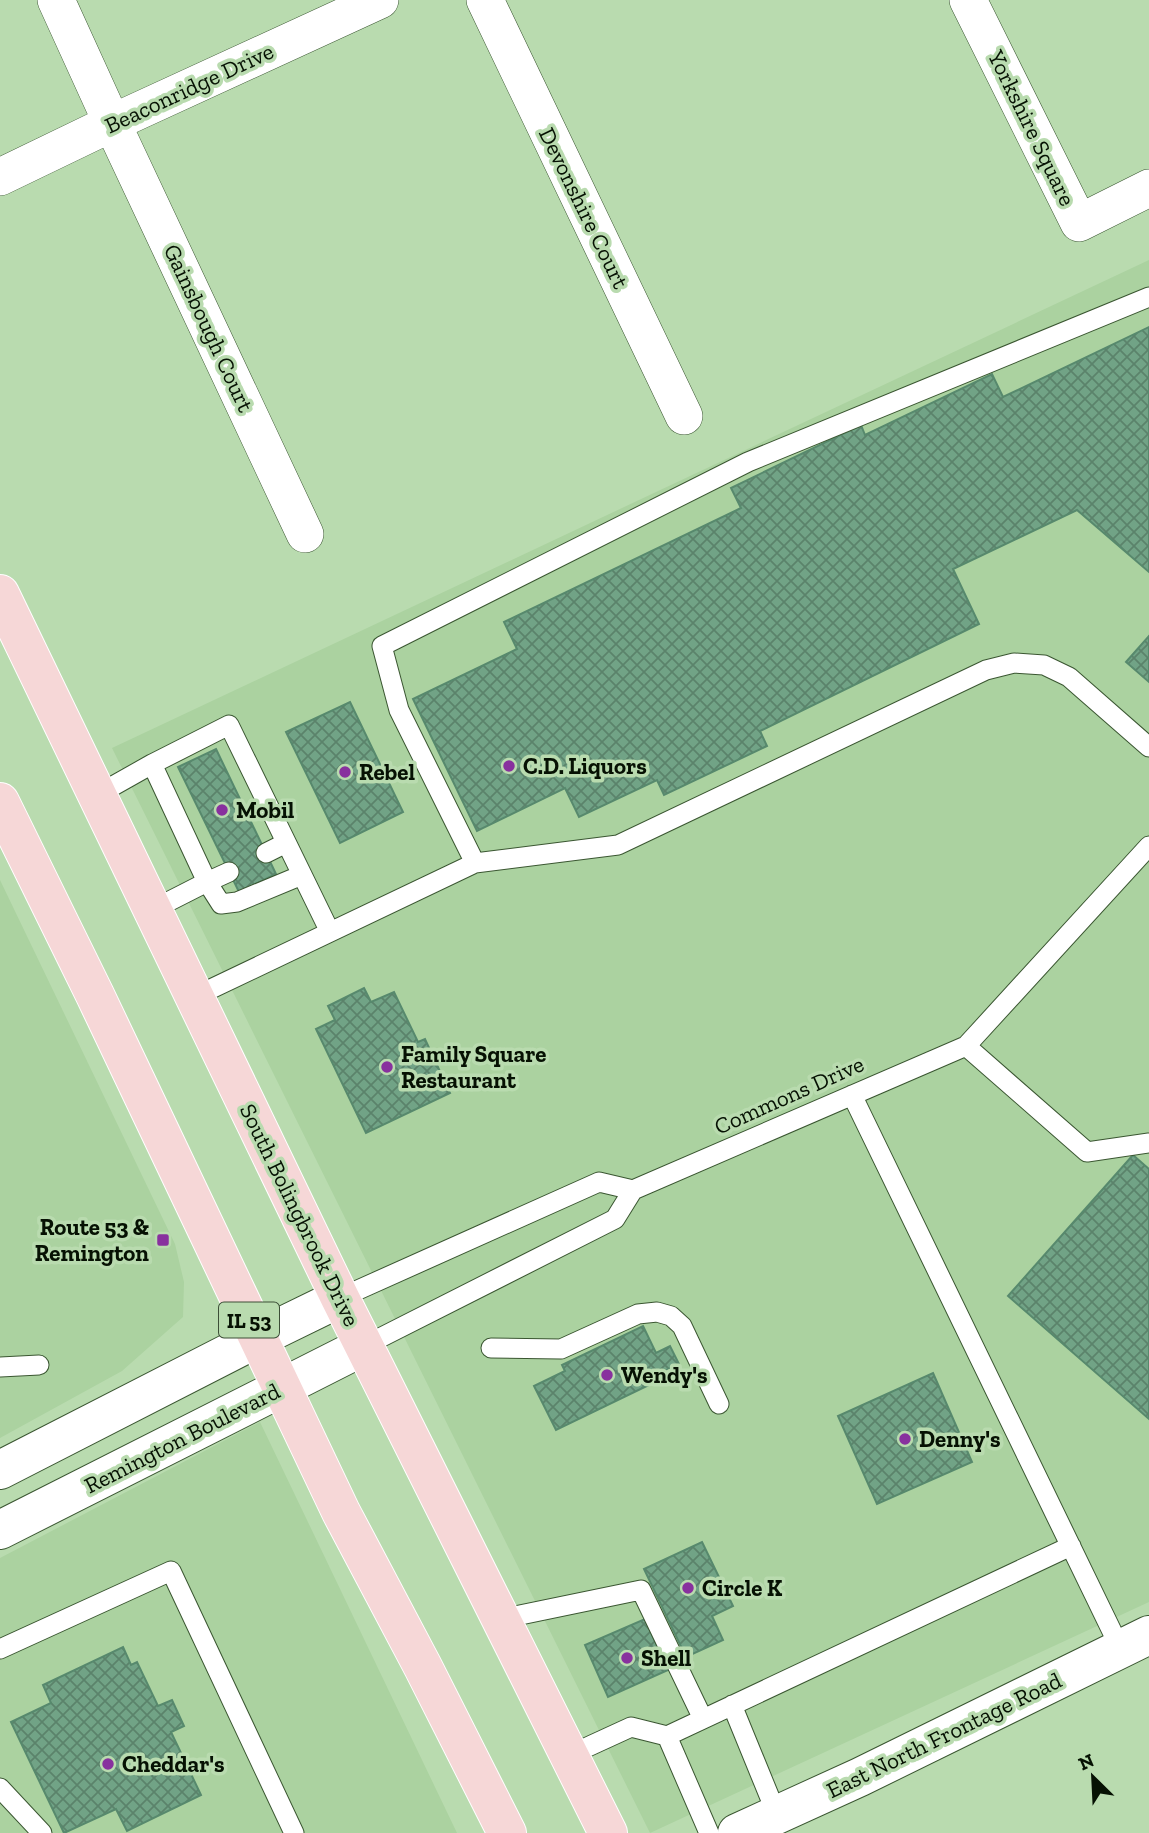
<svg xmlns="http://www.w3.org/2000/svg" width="1149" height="1833" font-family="'Zilla Slab',serif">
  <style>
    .built { fill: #abd2a0 }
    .building { fill: url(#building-cross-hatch); stroke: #57896d; stroke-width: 2 }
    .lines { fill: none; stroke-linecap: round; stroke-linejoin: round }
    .lane-casing { stroke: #3a5631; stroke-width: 21 }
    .street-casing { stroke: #3a5631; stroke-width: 38 }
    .secondary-casing { stroke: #3a5631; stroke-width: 40 }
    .primary-casing { stroke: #fff; stroke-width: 40 }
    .lane { stroke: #fff; stroke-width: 19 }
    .street { stroke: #fff; stroke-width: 37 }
    .secondary { stroke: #fff; stroke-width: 38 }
    .primary { stroke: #f6d7d7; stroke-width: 38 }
    .poi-dot { fill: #88319e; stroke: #b9dbaf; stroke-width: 2.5 }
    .labels { text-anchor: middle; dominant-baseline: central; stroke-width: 7; stroke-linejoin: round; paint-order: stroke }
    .shield { fill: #b9dbaf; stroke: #3c4e37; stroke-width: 2 }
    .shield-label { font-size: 21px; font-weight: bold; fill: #061103 }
    .street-label { font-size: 23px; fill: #061103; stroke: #b9dbaf }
    .poi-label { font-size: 23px; font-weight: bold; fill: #061103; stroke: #b9dbaf; text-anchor: start }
  </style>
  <defs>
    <pattern id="building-cross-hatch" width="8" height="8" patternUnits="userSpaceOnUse" patternTransform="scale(1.75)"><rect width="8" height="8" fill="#71a386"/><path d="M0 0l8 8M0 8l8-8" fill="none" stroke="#5b836b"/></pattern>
  </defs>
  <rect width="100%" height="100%" fill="#b9dbaf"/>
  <path class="built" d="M1149 260V1602L650 1833 112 748Z
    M0 880 175 1244 184 1282 183 1317 122 1371 0 1438Z
    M260 1422 457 1833H0V1558Z"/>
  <path class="building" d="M1149 327V572L1077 510 953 569 979 624 760 731 767 746 664 795 657 780 579 817 565 788 477 831 413 699 517 649 504 622 741 508 731 488 861 425 865 435 992 374 1003 397Z
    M1149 636V682L1126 662Z
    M350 702 403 812 340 843 286 732Z
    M216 749 276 874 239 892 178 767Z
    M364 988 371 1002 394 992 418 1042 425 1039 450 1093 366 1133 316 1029 335 1020 328 1006Z
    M1133 1155 1149 1169V1419L1008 1296Z
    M643 1326 656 1353 670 1346 679 1364 650 1378 653 1383 556 1430 534 1386 565 1371 562 1365Z
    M933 1373 972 1462 877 1504 838 1416Z
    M702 1542 733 1606 712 1616 723 1640 686 1657 644 1569Z
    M645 1619 668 1670 608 1697 585 1645Z
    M123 1647 131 1665 137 1662 158 1706 172 1700 184 1726 171 1732 201 1795 127 1831 116 1809 64 1833 11 1722 51 1703 43 1685Z"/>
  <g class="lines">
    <g class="lane-casing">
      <path id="lane" d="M97 795 152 764
        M266 853 286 843
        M475 863 399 710 382 646 748 462 1149 297
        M229 872 207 882 221 904 237 902 302 875
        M152 910 207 882 152 764 229 725 330 932
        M194 997 475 863 618 845 986 670 1014 663 1044 665 1069 677 1149 747
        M966 1046 1087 1152 1149 1143
        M852 1095 1121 1650
        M340 1298 599 1182 633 1190 966 1046 1149 846
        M364 1346 615 1219 633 1190
        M491 1348 561 1349 638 1314 657 1312 671 1316 682 1326 719 1404
        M0 1367 39 1365
        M501 1619 641 1590 703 1719
        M0 1649 171 1571 294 1833
        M732 1705 777 1815
        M667 1736 709 1833
        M570 1755 631 1727 667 1736 1071 1546
        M0 1788 42 1833"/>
    </g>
    <g class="street-casing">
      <path id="street" d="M56 0 112 123 305 534
        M485 0 684 416
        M968 0 1079 223 1149 188
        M0 177 112 123 380 0"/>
    </g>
    <g class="secondary-casing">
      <path id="secondary" d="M0 1470 258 1338 340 1298
        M0 1530 364 1346
        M737 1833 860 1777 1149 1635"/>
    </g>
    <g class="primary-casing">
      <path id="primary" d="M0 594 340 1298 608 1833
        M0 802 95 995 341 1512 423 1667 507 1833"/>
    </g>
    <use href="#lane" class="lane"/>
    <use href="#street" class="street"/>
    <use href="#secondary" class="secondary"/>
    <use href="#primary" class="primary"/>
  </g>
  <g class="poi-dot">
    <circle cx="509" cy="766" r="7"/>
    <circle cx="345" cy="772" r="7"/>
    <circle cx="222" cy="810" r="7"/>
    <circle cx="387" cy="1067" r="7"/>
    <rect x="156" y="1233" width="14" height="14" rx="3.5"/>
    <circle cx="607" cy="1375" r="7"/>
    <circle cx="905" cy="1439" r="7"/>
    <circle cx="688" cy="1588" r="7"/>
    <circle cx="627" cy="1658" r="7"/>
    <circle cx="108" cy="1764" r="7"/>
  </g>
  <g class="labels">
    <rect class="shield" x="219" y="1302.5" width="60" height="35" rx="5"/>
    <g class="shield-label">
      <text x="249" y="1320">IL 53</text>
    </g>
    <g class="street-label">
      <text transform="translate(189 88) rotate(-25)">Beaconridge Drive</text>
      <text transform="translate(1032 128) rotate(64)">Yorkshire Square</text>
      <text transform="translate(584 208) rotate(64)">Devonshire Court</text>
      <text transform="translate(209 328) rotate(65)">Gainsbough Court</text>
      <text transform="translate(789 1095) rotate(-24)">Commons Drive</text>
      <text transform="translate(300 1215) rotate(64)">South Bolingbrook Drive</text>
      <text transform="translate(182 1438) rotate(-27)">Remington Boulevard</text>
      <text transform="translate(944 1735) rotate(-26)">East North Frontage Road</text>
    </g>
    <g class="poi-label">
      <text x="523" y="766">C.D. Liquors</text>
      <text x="359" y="772">Rebel</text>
      <text x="236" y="810">Mobil</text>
      <text x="401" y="1054">Family Square<tspan x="401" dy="26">Restaurant</tspan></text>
      <text x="149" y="1227" text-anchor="end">Route 53 &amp;<tspan x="149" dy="26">Remington</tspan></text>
      <text x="621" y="1375">Wendy's</text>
      <text x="919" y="1439">Denny's</text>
      <text x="702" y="1588">Circle K</text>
      <text x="641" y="1658">Shell</text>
      <text x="122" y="1764">Cheddar's</text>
    </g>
  </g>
  <g transform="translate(1093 1777) rotate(336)" stroke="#b9dbaf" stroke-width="5" paint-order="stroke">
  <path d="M0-5L12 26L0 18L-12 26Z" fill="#061103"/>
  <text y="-10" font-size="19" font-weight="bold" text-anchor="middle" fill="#061103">N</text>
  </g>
</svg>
